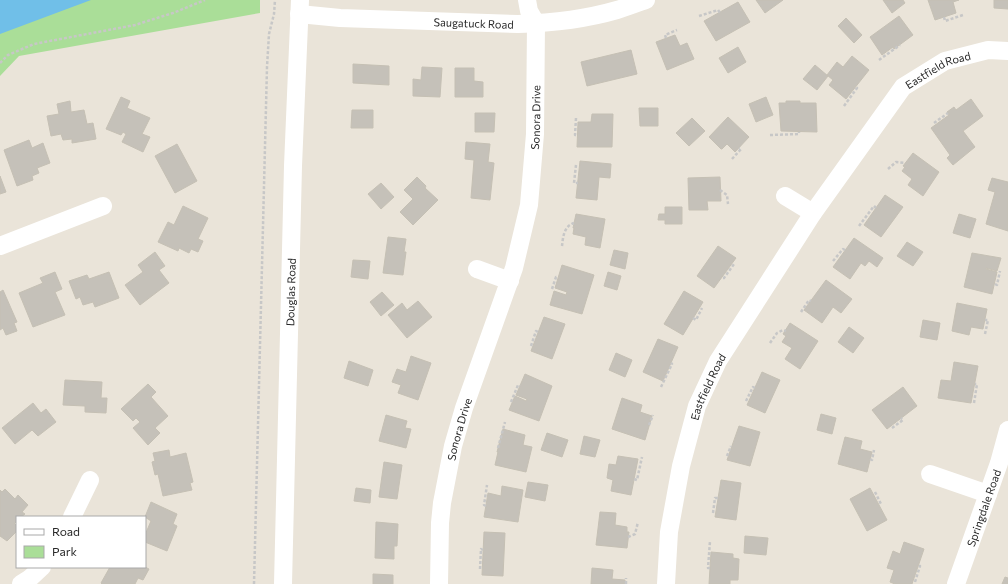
<svg xmlns="http://www.w3.org/2000/svg" width="1008" height="584" font-family="Commissioner,sans-serif">
  <style>
    .green { fill: #aade98 }
    .water { fill: #70bfe8 }
    .building { fill: #c5c1b9; stroke: #c5c0b4 }
    .lines { fill: none; stroke-linecap: round; stroke-linejoin: round }
    .path { stroke: #c7c7c7; stroke-width: 2.5; stroke-dasharray: 3 2; stroke-linecap: butt }
    .minor { stroke: #fff; stroke-width: 18 }
    .labels { text-anchor: middle; dominant-baseline: central; stroke-width: 3; stroke-linejoin: round; paint-order: stroke }
    .street-label { font-size: 11px; fill: #282828; stroke: #fff }
  </style>
  <rect width="100%" height="100%" fill="#eae4d9"/>
  <path class="green" d="M0 0H260V13L19 56 0 76Z"/>
  <path class="water" d="M0 0H91L0 34Z"/>
  <path class="building" d="M756 0H783L765 13Z
    M883 0H903L905 3 892 13Z
    M928 0H959L953 2 956 13 935 20Z
    M994 0H1008V9L994 8Z
    M738 2 750 22 716 41 704 21Z
    M899 16 913 35 894 49 893 47 882 55 870 37Z
    M846 18 862 35 854 43 838 26Z
    M675 35 680 46 687 43 694 59 667 70 656 42Z
    M738 47 746 62 728 73 719 58Z
    M631 50 637 74 587 86 581 62Z
    M852 56 869 70 846 99 829 85 833 80 827 75 837 62 843 67Z
    M353 64 389 66V85L353 83Z
    M815 65 828 76 817 90 803 79Z
    M422 67 442 68 440 97 413 96V79L421 80Z
    M455 68H474V81L483 82V97H455Z
    M121 97 130 101 127 108 150 118 142 134 150 137 143 152 122 142 126 134 123 132 121 135 106 129Z
    M766 97 773 115 756 122 749 104Z
    M971 99 983 116 963 131 975 147 953 165 947 158 950 155 931 128 949 115 947 112 954 107 956 110Z
    M70 101 71 112 84 110 87 124 93 123 96 139 72 143V139L63 140 61 134 51 136 47 116 59 114 57 104Z
    M786 101H800V103H816L817 132 781 131 779 103H786Z
    M639 108H658V126H640Z
    M352 110H373V128H351Z
    M475 113H495L494 132H475Z
    M592 114H613L612 147H577L578 122H591Z
    M728 117 749 137 735 152 727 144 722 149H721L709 137Z
    M692 118 705 131 689 146 676 133Z
    M29 140 32 148 43 143 50 163 37 168 39 173 32 176 33 180 17 186 4 150Z
    M466 142 490 144 488 162 494 163 490 200 471 198 474 160 465 159Z
    M177 144 197 181 175 193 155 156Z
    M913 153 939 172 923 196 908 185 912 179 902 171 905 167 903 166Z
    M580 161 611 164 610 178 599 177 597 200 576 198Z
    M0 176 6 192 0 194Z
    M417 177 426 186 425 188 438 200 413 225 400 212 413 199 404 190Z
    M720 177 721 201H707L708 210H689L688 178Z
    M992 178 1008 182V231L986 224 995 192 988 190Z
    M381 183 394 197 381 209 368 194Z
    M885 195 903 207 881 237 864 225Z
    M183 206 208 218 198 239 203 241 198 252 191 249 189 253 179 248 178 251 158 242 168 222 174 225Z
    M665 207H682V224H665V220H658L659 214H665Z
    M576 214 605 219 600 248 585 245 586 237 573 234 574 228H573Z
    M959 214 976 219 970 238 953 233Z
    M388 237 406 239 404 252H406L403 275 383 273Z
    M854 238 883 258 877 267 869 261 865 266 861 263 850 279 833 267Z
    M907 242 923 252 913 266 897 256Z
    M718 246 736 258 714 288 697 276Z
    M614 250 628 253 625 269 610 265Z
    M155 252 165 266 159 270 169 283 140 305 125 285 143 272 138 265Z
    M972 253 1001 258 997 271 986 268V269L997 272 992 294 964 287Z
    M353 260 370 261 368 279 351 277Z
    M562 265 594 275 582 314 550 305 554 291 566 295 567 292 555 288Z
    M55 272 62 289 55 292 65 315 33 327 19 293 43 283 40 278Z
    M109 272 119 298 95 307 93 302 83 305 80 297 76 299 69 281 87 275 89 279Z
    M608 272 621 276 617 290 604 286Z
    M826 280 852 299 841 313 833 307 822 323 804 310Z
    M3 290 17 322 14 323 17 331 6 335 3 328 0 330V292Z
    M684 291 703 302 683 335 664 324Z
    M382 292 394 305 381 316 370 302Z
    M418 301 432 317 407 338 388 315 402 303 407 310Z
    M957 303 987 309 983 329 971 327 969 335 952 331Z
    M544 317 565 324 552 359 531 351Z
    M923 320 940 323 937 340 920 337Z
    M790 323 818 341 800 369 785 359 792 348 782 342 786 336 783 334Z
    M849 327 864 338 853 353 838 342Z
    M658 339 678 347 663 381 643 372Z
    M616 353 632 360 625 377 609 370Z
    M411 356 431 363 418 400 398 393 401 385 392 382 397 369 406 372Z
    M349 361 373 370 368 386 344 378Z
    M954 362 978 366 971 403 938 398 941 380 951 381Z
    M762 372 780 380 765 413 747 405Z
    M525 374 552 386 539 421 509 410 515 396 526 401 527 399 516 395Z
    M65 380 102 382 101 398H107L106 413 85 412V406L63 405Z
    M148 384 156 392 151 397 168 416 155 428 160 433 148 445 133 428 140 422 136 418 133 421 121 409Z
    M903 387 917 406 887 429 872 410Z
    M622 398 642 405 640 412 652 416 645 440 612 429Z
    M33 403 41 413 46 409 56 422 38 436 32 430 15 444 2 428Z
    M821 414 836 418 832 434 817 430Z
    M386 415 407 421 405 428 411 429 406 448 379 441Z
    M739 426 760 432 750 466 727 460Z
    M503 429 525 435 523 445 532 447 526 472 495 465 498 452H497Z
    M547 433 568 440 562 457 541 450Z
    M584 436 600 440 595 457 580 454Z
    M845 437 862 441 860 449 872 452 867 472 838 464Z
    M169 450 170 457 186 453 193 482 190 483 192 490 163 496 158 474 155 475 152 462 155 461 153 453Z
    M618 456 638 459 631 495 611 491 613 480 607 478 609 464 616 465Z
    M384 462 402 465 397 499 379 497Z
    M721 480 741 483 736 520 715 517Z
    M528 482 548 485 545 501 525 497Z
    M502 486 523 490 518 522 484 517 488 493 501 496Z
    M356 488 371 490 370 503 354 501Z
    M870 488 887 520 867 531 850 499Z
    M5 489 15 499 18 495 28 505 22 512 25 514 21 517H17V522L14 523 17 526V531L7 541 0 536V490L2 492Z
    M151 502 177 514 173 524 177 526 167 551 145 542V535L151 521 145 517Z
    M600 512 616 513 615 525 627 527V532H629L627 548 596 545Z
    M376 522 398 524 397 546H394V559L375 558Z
    M484 532 505 533 503 576 482 575Z
    M745 536 768 538 766 555 744 553Z
    M904 542 924 549 912 584H895L890 582 894 570 887 568 893 551 900 554Z
    M711 552 733 554V558L739 559 738 580H730V584H709Z
    M110 567H145L149 569 143 580 138 578 135 584H102L101 583Z
    M592 568 613 570 612 579 625 580V584H591Z
    M373 574 393 575V584H373Z
    M1005 577 1008 578V584H1002Z"/>
  <g class="lines">
    <path class="path" d="M699 16 718 10 720 13
      M944 17 945 21 963 15
      M666 38 665 35 677 30
      M879 60 900 45
      M0 63 8 55 34 44 135 25 173 13 205 0
      M844 106 857 88 856 87
      M576 118 575 135H578
      M934 123 948 113
      M770 135 799 134V132
      M732 159 741 149 739 148
      M576 165 574 183H578
      M888 169 896 162 905 163
      M720 190 727 195 728 204
      M859 226 874 206 876 208
      M562 246C563 237 564 226 574 223
      M833 261 843 249 845 250
      M723 278H724L734 264
      M995 284 997 285 1000 271
      M552 289 556 277H558
      M801 312 809 300 811 301
      M693 318 696 320 702 308
      M985 334 988 320H985
      M770 343 777 333 783 330 786 331
      M531 346 536 331 538 332
      M661 387 672 364 671 363
      M746 401 753 387 755 388
      M511 402 518 385 520 386
      M974 403 977 384H975
      M649 425 653 415
      M892 428 903 420 901 418
      M498 448 505 422
      M727 456 731 446
      M870 459 872 460 874 450
      M634 479 637 480 642 457
      M875 492 881 504 880 505
      M486 506 484 505 487 485
      M713 513 715 498H718
      M628 537 635 534 638 522
      M710 568H708L710 541
      M480 569 481 549 483 550
      M915 582 920 566H919
      M254 584 267 67 269 34 274 14 275 0
      M626 584V578"/>
    <g class="minor">
      <path id="s1" d="M299 14 340 18 518 24C551 23 586 19 617 10 627 7 637 3 646 0"/>
      <path d="M785 196 813 213"/>
      <path d="M0 246 103 206"/>
      <path d="M477 269 510 281"/>
      <path d="M930 474 988 494"/>
      <path d="M72 517 90 480"/>
      <path d="M21 584 29 579 42 567"/>
      <path id="s2" d="M283 584 293 166 300 0"/>
      <path id="s3" d="M439 584 440 523 442 503 453 446 464 408 514 268 529 205 535 134 536 23 529 11 527 0"/>
      <path id="s4" d="M666 584 669 532 681 466 697 406 718 361 813 213 903 87 945 61 988 50 1008 51"/>
      <path id="s5" d="M956 584 999 463 1008 430"/>
    </g>
  </g>
  <g class="labels">
    <g class="street-label">
      <text stroke="none"><textPath href="#s1" startOffset="175">Saugatuck Road</textPath></text>
      <text stroke="none"><textPath href="#s4" startOffset="601">Eastfield Road</textPath></text>
      <text stroke="none"><textPath href="#s3" startOffset="480">Sonora Drive</textPath></text>
      <text stroke="none"><textPath href="#s2" startOffset="292">Douglas Road</textPath></text>
      <text stroke="none"><textPath href="#s4" startOffset="203">Eastfield Road</textPath></text>
      <text stroke="none"><textPath href="#s3" startOffset="157">Sonora Drive</textPath></text>
      <text stroke="none"><textPath href="#s5" startOffset="81">Springdale Road</textPath></text>
    </g>
  </g>
  <rect x="16" y="516" width="130" height="52" fill="#ffffff" stroke="#a9a9a9"/>
  <rect x="24" y="529" width="20" height="6" fill="#ffffff" stroke="#a9a9a9"/>
  <text x="52" y="536" font-size="12" fill="#282828">Road</text>
  <rect x="24" y="546" width="20" height="12" fill="#aade98" stroke="#a9a9a9"/>
  <text x="52" y="556" font-size="12" fill="#282828">Park</text>
</svg>
